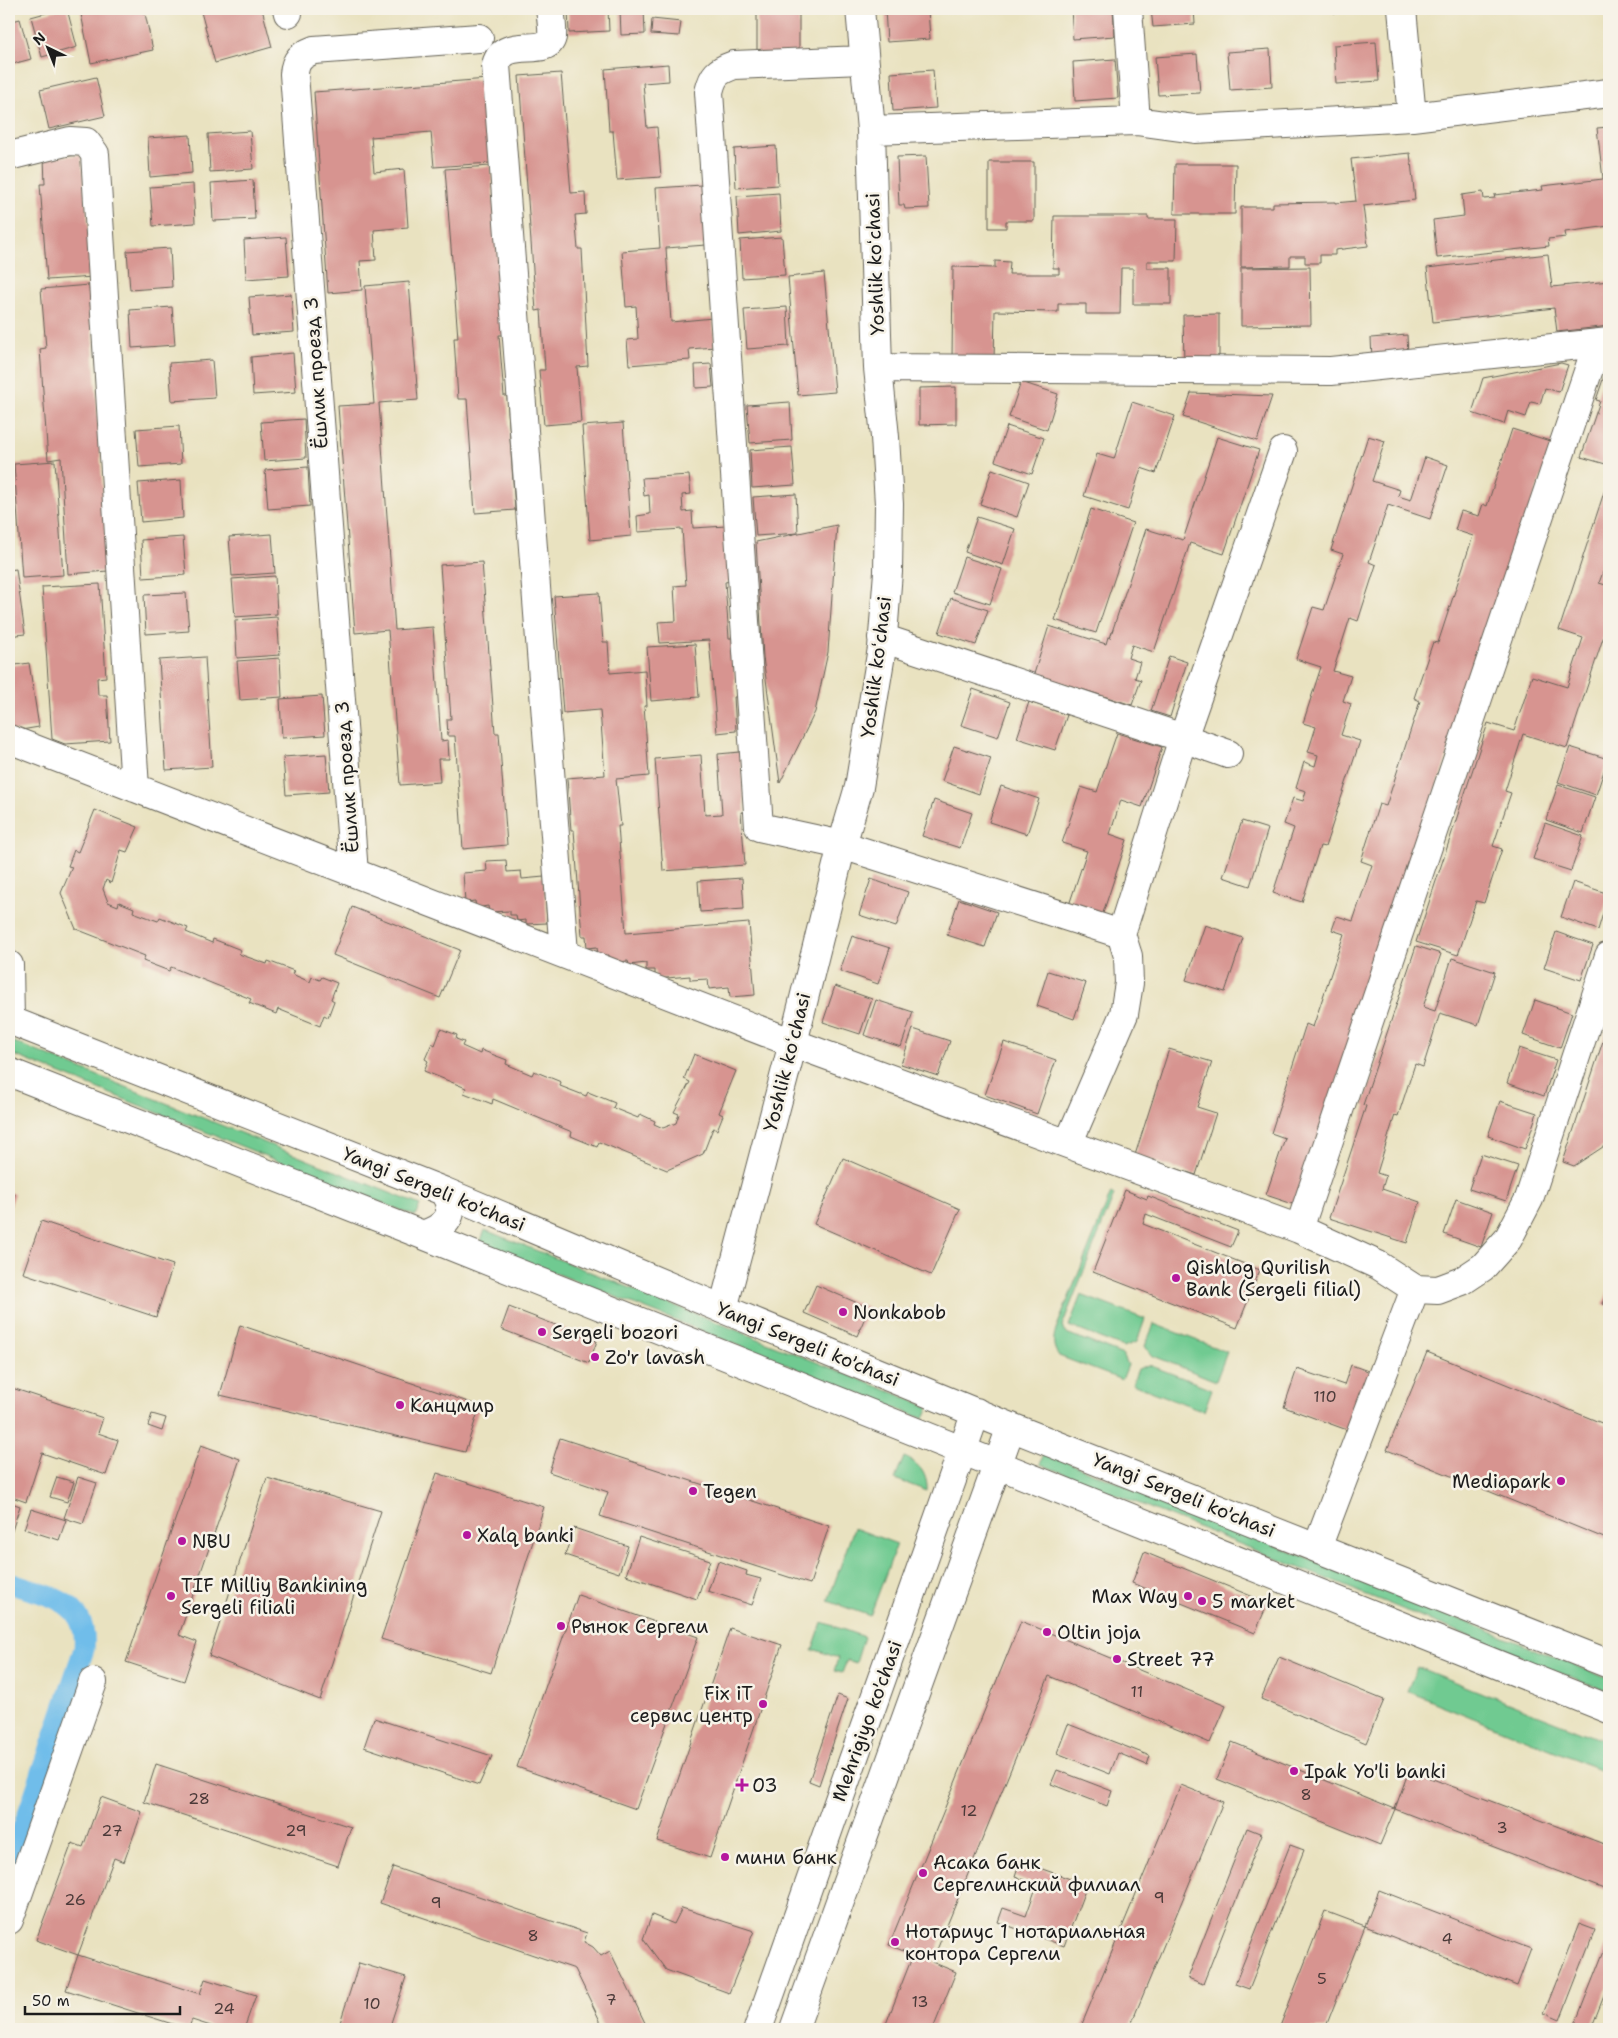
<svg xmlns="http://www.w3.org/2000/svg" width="1618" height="2038" font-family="'Shantell Sans',sans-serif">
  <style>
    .green { fill: #6fca91; stroke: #467356 }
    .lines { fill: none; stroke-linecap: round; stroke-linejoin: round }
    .canal { stroke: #70bdea; stroke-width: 21 }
    .building { fill: #d79490 }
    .minor-casing { stroke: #646155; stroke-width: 30 }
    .major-casing { stroke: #646155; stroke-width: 30 }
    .minor { stroke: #fff; stroke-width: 28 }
    .major { stroke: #fff; stroke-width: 28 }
    .poi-dot { fill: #b5179e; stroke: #f7f3e8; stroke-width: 2 }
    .labels { text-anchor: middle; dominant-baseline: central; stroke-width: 5; stroke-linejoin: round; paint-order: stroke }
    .number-label { font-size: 16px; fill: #4b3a39 }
    .street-label { font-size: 19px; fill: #1c1c1c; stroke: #f7f3e8 }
    .poi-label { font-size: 19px; fill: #1c1c1c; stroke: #f7f3e8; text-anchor: start }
  </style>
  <rect width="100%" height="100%" fill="#f7f3e8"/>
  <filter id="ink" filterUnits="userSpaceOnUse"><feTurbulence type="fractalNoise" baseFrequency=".02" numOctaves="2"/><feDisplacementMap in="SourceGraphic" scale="10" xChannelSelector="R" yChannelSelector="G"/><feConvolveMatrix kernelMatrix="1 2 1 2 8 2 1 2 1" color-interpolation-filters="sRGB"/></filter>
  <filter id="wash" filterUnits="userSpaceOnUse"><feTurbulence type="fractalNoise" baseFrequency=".0096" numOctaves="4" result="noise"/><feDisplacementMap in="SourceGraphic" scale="20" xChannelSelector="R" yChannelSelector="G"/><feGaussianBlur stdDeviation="1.12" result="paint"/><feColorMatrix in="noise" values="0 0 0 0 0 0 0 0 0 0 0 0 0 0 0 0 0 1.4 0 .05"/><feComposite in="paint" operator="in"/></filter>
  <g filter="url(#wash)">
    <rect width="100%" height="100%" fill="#e9e2c0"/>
    <path class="green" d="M9 1040 420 1205 415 1216 9 1053Z
      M1111 1193 1114 1195 1062 1326 1064 1332 1123 1355 1128 1365 1122 1380 1059 1356C1052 1347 1053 1339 1056 1329Z
      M485 1230 929 1407 924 1419 480 1243Z
      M1081 1295 1145 1319 1137 1342 1123 1347 1069 1326Z
      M1154 1324 1227 1352 1216 1381 1151 1355 1145 1346Z
      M1149 1365 1212 1389 1204 1411 1132 1384 1138 1369Z
      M1044 1453 1609 1679V1692L1040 1464Z
      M904 1457C919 1463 928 1474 927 1491L895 1479Z
      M854 1528 897 1544 870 1616 828 1601Z
      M822 1622 864 1637 856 1663 847 1660 842 1673 834 1671 838 1658 816 1650 812 1651Z
      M1417 1667 1609 1743V1773L1407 1691Z"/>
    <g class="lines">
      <path class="canal" d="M9 1583C46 1596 89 1599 84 1649L9 1869"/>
    </g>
    <g id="blocks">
      <path class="building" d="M60 9H67L77 47 42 57 31 17Z
        M80 9H144L153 50 91 63Z
        M214 9H262L272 47 215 63 201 12Z
        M568 9H608L609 31 569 33Z
        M620 9H644L645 34 621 35Z
        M799 9V55H757V10Z
        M885 9H928L930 39 887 42Z
        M1071 9H1113L1115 36 1073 39Z
        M1151 9H1194L1195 24 1153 27Z
        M1334 9H1371V10L1334 13Z
        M20 19 31 59 9 65V22Z
        M652 19 681 22 679 36 651 34Z
        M1376 42 1379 81 1336 84 1334 45Z
        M1270 49 1272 87 1230 90 1227 52Z
        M1197 54 1200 93 1158 95 1155 57Z
        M1115 59 1118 98 1075 101 1073 62Z
        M668 64 669 81 643 83 647 128 657 127 661 177 617 180 613 131H609L605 69Z
        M933 70 936 108 893 111 891 73Z
        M561 73 571 193 585 192 586 214 575 215 578 249H582L588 366 577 367 581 422 544 425 539 370H545L541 310 536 311 519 76Z
        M96 77 105 116 49 129 40 90Z
        M488 79 490 163 434 167 431 132 371 137 374 172 404 169 408 227 374 230 376 260 360 261 362 290 328 293 314 92Z
        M1609 127V226L1565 232 1566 237 1548 239 1549 246 1437 258 1433 220 1464 216 1462 195 1483 192 1484 199 1495 198 1494 195 1543 190 1542 186 1603 179 1597 128Z
        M250 131 253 169 210 172 208 134Z
        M190 135 192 173 150 177 148 138Z
        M776 146 778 185 736 188 734 149Z
        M1410 153 1415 200 1363 206 1368 246 1335 250V255H1320V263H1305V256H1290V266L1241 267V207H1273V203L1335 202V203L1356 201 1351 159Z
        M81 155 94 277 47 280 40 184H45L44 158Z
        M926 156 929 208 905 209 904 205H899L897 157Z
        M989 162H1034V221H1006V228H989Z
        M1175 164H1236L1235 214H1174Z
        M491 166 504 335H499L504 396H507L515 510 475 513 467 399H458L454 338H458L445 169Z
        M253 180 255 219 213 221 211 183Z
        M193 184 195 223 153 226 150 187Z
        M702 185 706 245 666 248 671 322 713 318 715 347 689 349 690 360 629 365 627 340 638 339 636 306 626 307 622 251 660 248 656 188Z
        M779 193 781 231 739 235 737 196Z
        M1054 216H1148V219H1177L1176 261H1147V268H1171V304H1133V268H1121L1120 314H1086V304H1058V312L995 311 994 360H952L953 267 995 268V261L1010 262 1009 274H1059V268H1053Z
        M286 237 289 276 246 279 244 240Z
        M782 237 785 275 742 278 740 240Z
        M170 248 172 287 130 290 127 251Z
        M1548 254 1552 287 1609 281V326L1557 332 1554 308 1433 322 1427 268Z
        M1310 267 1311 325 1241 326V268Z
        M824 273 835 392 798 395 788 277Z
        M409 282 418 400 379 403 395 630 433 627 441 741 448 740 449 759H438L440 782 400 785 388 630 355 633 338 406 374 404 365 286Z
        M89 285 108 571 68 574 61 458 48 460 40 349 46 348 41 289Z
        M291 294 294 332 252 335 249 297Z
        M172 307 175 345 132 348 130 310Z
        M787 307 789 346 747 349 744 310Z
        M1219 314V364H1184L1183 315Z
        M1407 335 1408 356 1372 359 1371 338Z
        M293 353 296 392 253 395 251 357Z
        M212 360 215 398 172 401 169 363Z
        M1609 362V465L1581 457 1600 401 1596 400Z
        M1561 363 1568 365 1559 392 1545 388 1540 404 1531 402 1526 417 1508 411 1504 424 1472 413 1483 378Z
        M711 364 713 387 696 388 695 365Z
        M1021 382 1058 394 1047 430 1009 417Z
        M956 387V424L919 425V388Z
        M1191 393 1272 396 1257 441 1183 417Z
        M790 402 792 440 750 443 747 405Z
        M1132 402 1175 416 1156 473 1141 468 1128 510 1084 496 1097 454 1114 459Z
        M304 419 306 458 264 461 261 422Z
        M623 423 631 536 590 540 582 426Z
        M179 426 181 464 139 467 136 429Z
        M1007 426 1044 438 1032 474 995 461Z
        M1512 429 1553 442 1296 1205 1266 1195 1285 1138 1271 1133 1306 1024 1313 1027 1344 934 1332 930 1337 916 1353 921 1372 865 1361 861 1379 804 1386 806 1420 701 1414 698 1433 642 1438 643 1473 536 1455 530 1461 511 1479 516 1483 504 1487 506Z
        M1368 436 1385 441 1372 481 1400 490 1398 496 1411 500 1425 457 1448 465 1430 519 1388 505 1369 562 1376 565 1358 621 1350 618 1333 671 1351 676 1343 701 1351 704 1341 735 1360 741 1325 847 1320 846 1302 902 1273 893 1294 828 1284 824 1293 798 1303 801 1306 791 1296 788 1304 762 1315 766 1318 755 1308 752 1316 727 1303 723 1321 667 1296 659 1313 607 1324 610 1343 554 1331 550Z
        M1217 437 1259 450 1224 554 1190 543 1154 652 1132 645 1128 658 1140 662 1135 678 1141 680 1132 705 1034 674 1049 626 1106 644 1108 637 1110 638 1146 529 1183 540Z
        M792 447 795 485 752 488 750 450Z
        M55 461 63 575 22 578 14 464Z
        M308 467 310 506 268 509 265 470Z
        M992 469 1029 482 1017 517 980 504Z
        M689 475 691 494 682 495 683 512 692 511 693 528 727 526 731 581 725 582 729 638H732L736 697H734L736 731 717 733 709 640 660 643 658 622 676 621 674 586 686 585 682 529 638 532 637 516 650 514 649 495 644 496 642 478Z
        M1609 477V574L1603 572 1599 583 1609 586V620L1567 748 1523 734 1505 791 1511 793 1493 846 1502 849 1484 903 1476 901 1458 955 1416 942 1488 723 1514 731 1532 676 1567 687 1583 638 1559 630Z
        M181 480 183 518 141 522 138 483Z
        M796 494 798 533 756 536 753 497Z
        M1091 509 1133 523 1096 633 1055 620Z
        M977 517 1015 529 1003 565 965 552Z
        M837 525 828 652 815 712 780 783 763 657 756 542Z
        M272 534 275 573 232 576 229 537Z
        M183 537 186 575 143 578 141 540Z
        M964 557 1002 569 990 604 952 592Z
        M482 562 495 733H499L507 845 463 849 455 736H448L447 719H451L440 565Z
        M16 569 25 634 9 636V570Z
        M275 576 277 614 235 617 232 579Z
        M100 584 106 677 97 678 98 695H107L110 741 65 744 52 739 42 587Z
        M186 593 189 631 146 634 144 595Z
        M599 593 603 642H608L610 673 645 670 647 706H644L649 776 616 779 621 826H618L626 933 749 923 755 995 730 997 729 987 709 989 708 979 690 980V976L655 979V970H646V963L629 965 628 961 609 963V955L598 956 597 947 587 948 586 936H582L574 830H571L567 778 605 775 600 710 563 713 554 596Z
        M951 598 988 610 976 645 939 633Z
        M277 617 280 655 237 658 235 620Z
        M695 644 699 697 651 701 647 647Z
        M1169 656 1187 662 1170 717 1151 711Z
        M205 657 212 767 166 770 159 660Z
        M280 658 282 697 240 700 237 661Z
        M29 663 39 727 9 732V666Z
        M973 689 1010 702 998 737 961 725Z
        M322 696 325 735 282 738 280 699Z
        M1029 702 1067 715 1055 750 1017 738Z
        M1117 733 1162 747 1142 807 1121 800 1110 834 1127 840 1102 916 1069 905 1087 851 1062 843 1081 787 1097 792Z
        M954 746 991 758 979 794 942 781Z
        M1570 747 1608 759 1596 795 1558 782Z
        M740 752 745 812H741L745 865 663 871 655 759 701 755 705 815 722 814 718 754Z
        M326 754 329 792 286 795 283 757Z
        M1558 785 1595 797 1583 833 1546 820Z
        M1001 786 1039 799 1027 834 989 822Z
        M934 800 972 813 960 848 922 836Z
        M95 810 138 827 127 852 121 850 111 883 106 880 103 889 108 902 118 906 119 902 134 908 133 912 158 921 160 917 188 928 186 932 212 943 213 939 241 950 239 954 267 964 268 961 294 971 292 974 310 982 312 977 320 980 322 977 337 983 331 999 334 1001 328 1017 324 1015 320 1026 278 1009 276 1014 249 1003 251 999 171 967 169 971 143 961 145 956 76 929 61 893 72 867 68 866 74 850 78 852Z
        M1242 821 1268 829 1250 886 1223 877Z
        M1545 823 1583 836 1571 871 1533 859Z
        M506 860 507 872 521 871 522 879 544 877 547 923 526 924V920L517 921 516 915H510V911L489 912 488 906 476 908 475 901 465 902 463 873 487 871 486 861Z
        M742 878 744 909 700 912 698 881Z
        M871 879 908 892 896 927 859 915Z
        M1573 882 1609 894 1598 930 1561 917Z
        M959 899 997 912 985 947 947 935Z
        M352 907 460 950 440 998 333 955Z
        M1205 925 1243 938 1225 992 1186 980Z
        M1556 932 1593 945 1581 980 1544 968Z
        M852 936 890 948 878 984 840 971Z
        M1416 946 1441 954 1423 1007 1435 1011 1452 958 1495 972 1478 1025 1440 1013 1423 1067 1415 1064 1398 1116 1395 1115 1377 1173 1386 1176 1382 1189 1420 1202 1407 1243 1329 1218 1366 1106 1363 1105Z
        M1048 971 1086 983 1074 1019 1037 1006Z
        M835 986 872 999 860 1034 823 1022Z
        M876 1000 913 1012 901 1047 864 1035Z
        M1535 1000 1572 1013 1560 1048 1523 1035Z
        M1609 1023V1143L1574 1166 1563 1162Z
        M441 1029 457 1035 456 1039 464 1042 462 1046 480 1054 481 1050 507 1060 506 1064 532 1075 534 1071 561 1082 560 1086 586 1096 588 1092 615 1103 613 1108 638 1118 640 1114 655 1121 654 1124 663 1128 676 1123 679 1114 674 1112 690 1082 684 1079 694 1054 736 1071 719 1113 723 1115 717 1130 713 1128 703 1154 667 1170 599 1142 597 1147 571 1136 572 1132 493 1099 492 1104 464 1093 466 1088 424 1071 428 1061 425 1059 432 1043 435 1045Z
        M913 1029 950 1041 938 1076 901 1064Z
        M1004 1042 1056 1060 1037 1114 985 1095Z
        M1519 1048 1556 1060 1544 1096 1507 1083Z
        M1169 1049 1212 1062 1197 1107 1216 1113 1196 1175 1135 1155Z
        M1500 1101 1537 1113 1525 1149 1488 1136Z
        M1481 1154 1518 1166 1506 1201 1469 1189Z
        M843 1158 960 1209 931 1275 814 1224Z
        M1125 1190 1147 1199 1148 1196 1238 1231 1231 1247 1146 1214 1143 1224 1260 1270 1237 1328 1093 1272Z
        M9 1192 15 1194 9 1210Z
        M1456 1199 1493 1212 1481 1247 1444 1234Z
        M41 1221 173 1265 156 1317 23 1273Z
        M816 1285 869 1308 857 1336 804 1313Z
        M1609 1289V1306L1603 1304Z
        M509 1307 597 1341 589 1363 501 1329Z
        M240 1325 480 1406 465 1452 220 1395Z
        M1427 1352 1609 1426V1540L1387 1450Z
        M1351 1365 1371 1372 1350 1431 1284 1407 1297 1369 1344 1385Z
        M9 1387 103 1418 98 1433 118 1440 106 1475 42 1453 26 1502 9 1496Z
        M152 1414 166 1418 162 1431 148 1426Z
        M560 1438 829 1526 810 1584 600 1516 608 1492 549 1472Z
        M201 1445 240 1459 179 1635 197 1642 184 1681 126 1662Z
        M437 1473 544 1507 491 1673 381 1639Z
        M57 1477 74 1482 67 1502 50 1497Z
        M78 1477 97 1483 83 1524 64 1518Z
        M267 1478 381 1511 320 1700 209 1656Z
        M9 1502 20 1506 9 1540Z
        M31 1509 66 1520 59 1540 24 1529Z
        M574 1528 628 1546 619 1573 565 1555Z
        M639 1537 710 1560 697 1599 626 1575Z
        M1144 1552 1268 1603 1255 1633 1132 1583Z
        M718 1561 747 1571 746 1575 761 1579 752 1605 708 1591Z
        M578 1595 698 1637 636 1809 517 1767Z
        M1021 1621 1226 1706 1210 1743 1049 1676 932 1962 956 1972 933 2029H884L913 1955 889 1945Z
        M730 1628 782 1645 710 1858 657 1841Z
        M1279 1657 1384 1700 1366 1743 1261 1699Z
        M838 1695 848 1699 819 1785 809 1781Z
        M374 1718 492 1756 479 1785 364 1747Z
        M1068 1724 1150 1756 1147 1765 1118 1753 1110 1774 1057 1753Z
        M1232 1742 1395 1809 1409 1770 1609 1846V1891L1395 1809 1380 1845 1217 1779Z
        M156 1764 351 1827 338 1866 144 1802Z
        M1057 1770 1112 1791 1107 1806 1051 1784Z
        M1181 1785 1223 1802 1129 2029H1080Z
        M101 1797 142 1812 124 1862 114 1858 78 1955 36 1940 72 1843 83 1847Z
        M1247 1828 1262 1834 1203 1984 1188 1978Z
        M1290 1845 1304 1850 1249 1989 1235 1984Z
        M1020 1861 1087 1885 1064 1946 998 1922 1003 1908 1026 1916 1037 1885 1015 1876Z
        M393 1867 587 1933 584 1942 593 1947 601 1956 610 1951 648 2029H604L575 1969 380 1903Z
        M1379 1890 1531 1949 1517 1986 1365 1926 1325 2029H1279L1325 1911 1365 1926Z
        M682 1908 754 1931 729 1993 666 1970 643 1939 652 1915 674 1924Z
        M1579 1924 1595 1930 1560 2020 1544 2013Z
        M1609 1938V1983L1591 2029H1588L1575 2024Z
        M78 1955 200 1994 205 1979 256 1995 244 2029H220L192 2020 188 2029 66 1990Z
        M359 1963 406 1977 389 2029H338Z"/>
    </g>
  </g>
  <g filter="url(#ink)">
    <use href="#blocks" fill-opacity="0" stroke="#646155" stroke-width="1"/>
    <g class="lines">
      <g class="minor-casing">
        <path id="minor" d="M287 9 288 13
          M550 9C551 17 553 29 552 37 547 58 504 35 496 65L564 953
          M1128 9 1136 121
          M1402 9 1412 117
          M863 60 734 65C717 71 713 75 709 92L759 827 842 845 1121 934
          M871 130 1136 121 1195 129 1412 117 1609 93
          M9 156 70 141 86 142 95 154 135 788
          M878 368 1331 371 1609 342
          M882 638 1183 738 1228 754
          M9 739 793 1043 1299 1229 1378 1265 1415 1289 1438 1290 1462 1281 1483 1267 1508 1239 1529 1199 1609 956
          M354 873 294 74C295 60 301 55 314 50L479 38
          M9 965 10 1020
          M1068 1144 1124 1014 1129 983 1128 956 1121 934 1183 738 1283 451
          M1299 1229 1597 345
          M723 1309 793 1043 842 845 859 787 882 648 888 572 889 504 885 437 878 368 871 130 860 9
          M1317 1548 1415 1289
          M9 1920 93 1682"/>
      </g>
      <g class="major-casing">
        <path id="major" d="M9 1020 443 1191 723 1309 1011 1427 1609 1664
          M9 1072 423 1235 1609 1709
          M423 1235C446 1227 459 1214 443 1191
          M758 2029 976 1412
          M794 2029 1011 1427"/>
      </g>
      <use href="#minor" class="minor"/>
      <use href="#major" class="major"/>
    </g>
  </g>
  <g class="poi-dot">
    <circle cx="1176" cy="1278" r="5"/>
    <circle cx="843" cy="1312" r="5"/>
    <circle cx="542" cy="1332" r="5"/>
    <circle cx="595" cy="1357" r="5"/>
    <circle cx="400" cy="1405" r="5"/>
    <circle cx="1561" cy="1481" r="5"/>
    <circle cx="693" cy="1491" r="5"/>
    <circle cx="467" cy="1535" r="5"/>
    <circle cx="182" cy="1541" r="5"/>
    <circle cx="171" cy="1596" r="5"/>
    <circle cx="1188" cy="1596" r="5"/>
    <circle cx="1202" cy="1601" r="5"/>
    <circle cx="561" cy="1626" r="5"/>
    <circle cx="1047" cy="1632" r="5"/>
    <circle cx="1117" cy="1659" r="5"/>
    <circle cx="763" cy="1704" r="5"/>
    <circle cx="1294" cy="1771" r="5"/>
    <path d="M739.5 1777.5h5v5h5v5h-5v5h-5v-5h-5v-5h5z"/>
    <circle cx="725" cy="1857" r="5"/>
    <circle cx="923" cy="1873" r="5"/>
    <circle cx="895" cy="1942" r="5"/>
  </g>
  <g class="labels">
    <g class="number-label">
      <text x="1325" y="1396">110</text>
      <text x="1137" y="1691">11</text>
      <text x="1306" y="1794">8</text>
      <text x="199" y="1798">28</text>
      <text x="969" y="1810">12</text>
      <text x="1502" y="1827">3</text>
      <text x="112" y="1830">27</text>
      <text x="296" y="1830">29</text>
      <text x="1159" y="1897">9</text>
      <text x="75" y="1899">26</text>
      <text x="436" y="1902">9</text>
      <text x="533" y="1935">8</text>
      <text x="1447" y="1938">4</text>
      <text x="1322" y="1978">5</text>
      <text x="611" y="1999">7</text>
      <text x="920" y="2001">13</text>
      <text x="372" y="2003">10</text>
      <text x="224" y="2008">24</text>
    </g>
    <g class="street-label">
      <text transform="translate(875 264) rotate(-92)">Yoshlik koʻchasi</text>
      <text transform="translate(316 373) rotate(-94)">Ёшлик проезд 3</text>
      <text transform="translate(876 667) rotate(-83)">Yoshlik koʻchasi</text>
      <text transform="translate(347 777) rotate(-94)">Ёшлик проезд 3</text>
      <text transform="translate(787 1062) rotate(-76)">Yoshlik koʻchasi</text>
      <text transform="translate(434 1189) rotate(22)">Yangi Sergeli ko'chasi</text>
      <text transform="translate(808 1344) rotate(22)">Yangi Sergeli ko'chasi</text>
      <text transform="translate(1184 1495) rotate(22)">Yangi Sergeli ko'chasi</text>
      <text transform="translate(867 1721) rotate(-70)">Mehrigiyo ko'chasi</text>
    </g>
    <g class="poi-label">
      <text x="1186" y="1267">Qishlog Qurilish<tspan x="1186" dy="22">Bank (Sergeli filial)</tspan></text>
      <text x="853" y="1312">Nonkabob</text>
      <text x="552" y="1332">Sergeli bozori</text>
      <text x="605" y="1357">Zo'r lavash</text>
      <text x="410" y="1405">Канцмир</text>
      <text x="1551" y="1481" text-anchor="end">Mediapark</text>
      <text x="703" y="1491">Tegen</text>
      <text x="477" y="1535">Xalq banki</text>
      <text x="192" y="1541">NBU</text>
      <text x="181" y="1585">TIF Milliy Bankining<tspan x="181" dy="22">Sergeli filiali</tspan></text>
      <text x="1178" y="1596" text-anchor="end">Max Way</text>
      <text x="1212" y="1601">5 market</text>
      <text x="571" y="1626">Рынок Сергели</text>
      <text x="1057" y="1632">Oltin joja</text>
      <text x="1127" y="1659">Street 77</text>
      <text x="753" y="1693" text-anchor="end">Fix iT<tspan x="753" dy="22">сервис центр</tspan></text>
      <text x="1304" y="1771">Ipak Yo'li banki</text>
      <text x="752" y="1785">03</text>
      <text x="735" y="1857">мини банк</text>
      <text x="933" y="1862">Асака банк<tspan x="933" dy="22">Сергелинский филиал</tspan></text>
      <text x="905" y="1931">Нотариус 1 нотариальная<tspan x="905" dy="22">контора Сергели</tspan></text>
    </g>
  </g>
  <rect width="1618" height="2038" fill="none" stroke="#f7f3e8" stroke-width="30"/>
  <g transform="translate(48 48) rotate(317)" stroke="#f7f3e8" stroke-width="4" paint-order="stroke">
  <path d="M0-4L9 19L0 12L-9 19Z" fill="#1c1c1c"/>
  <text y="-8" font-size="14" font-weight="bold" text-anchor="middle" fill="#1c1c1c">N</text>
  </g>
  <path d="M25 2006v8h155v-8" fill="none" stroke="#1c1c1c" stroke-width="2.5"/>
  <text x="32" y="2006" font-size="15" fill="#1c1c1c" stroke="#f7f3e8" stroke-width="4" paint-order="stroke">50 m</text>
</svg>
